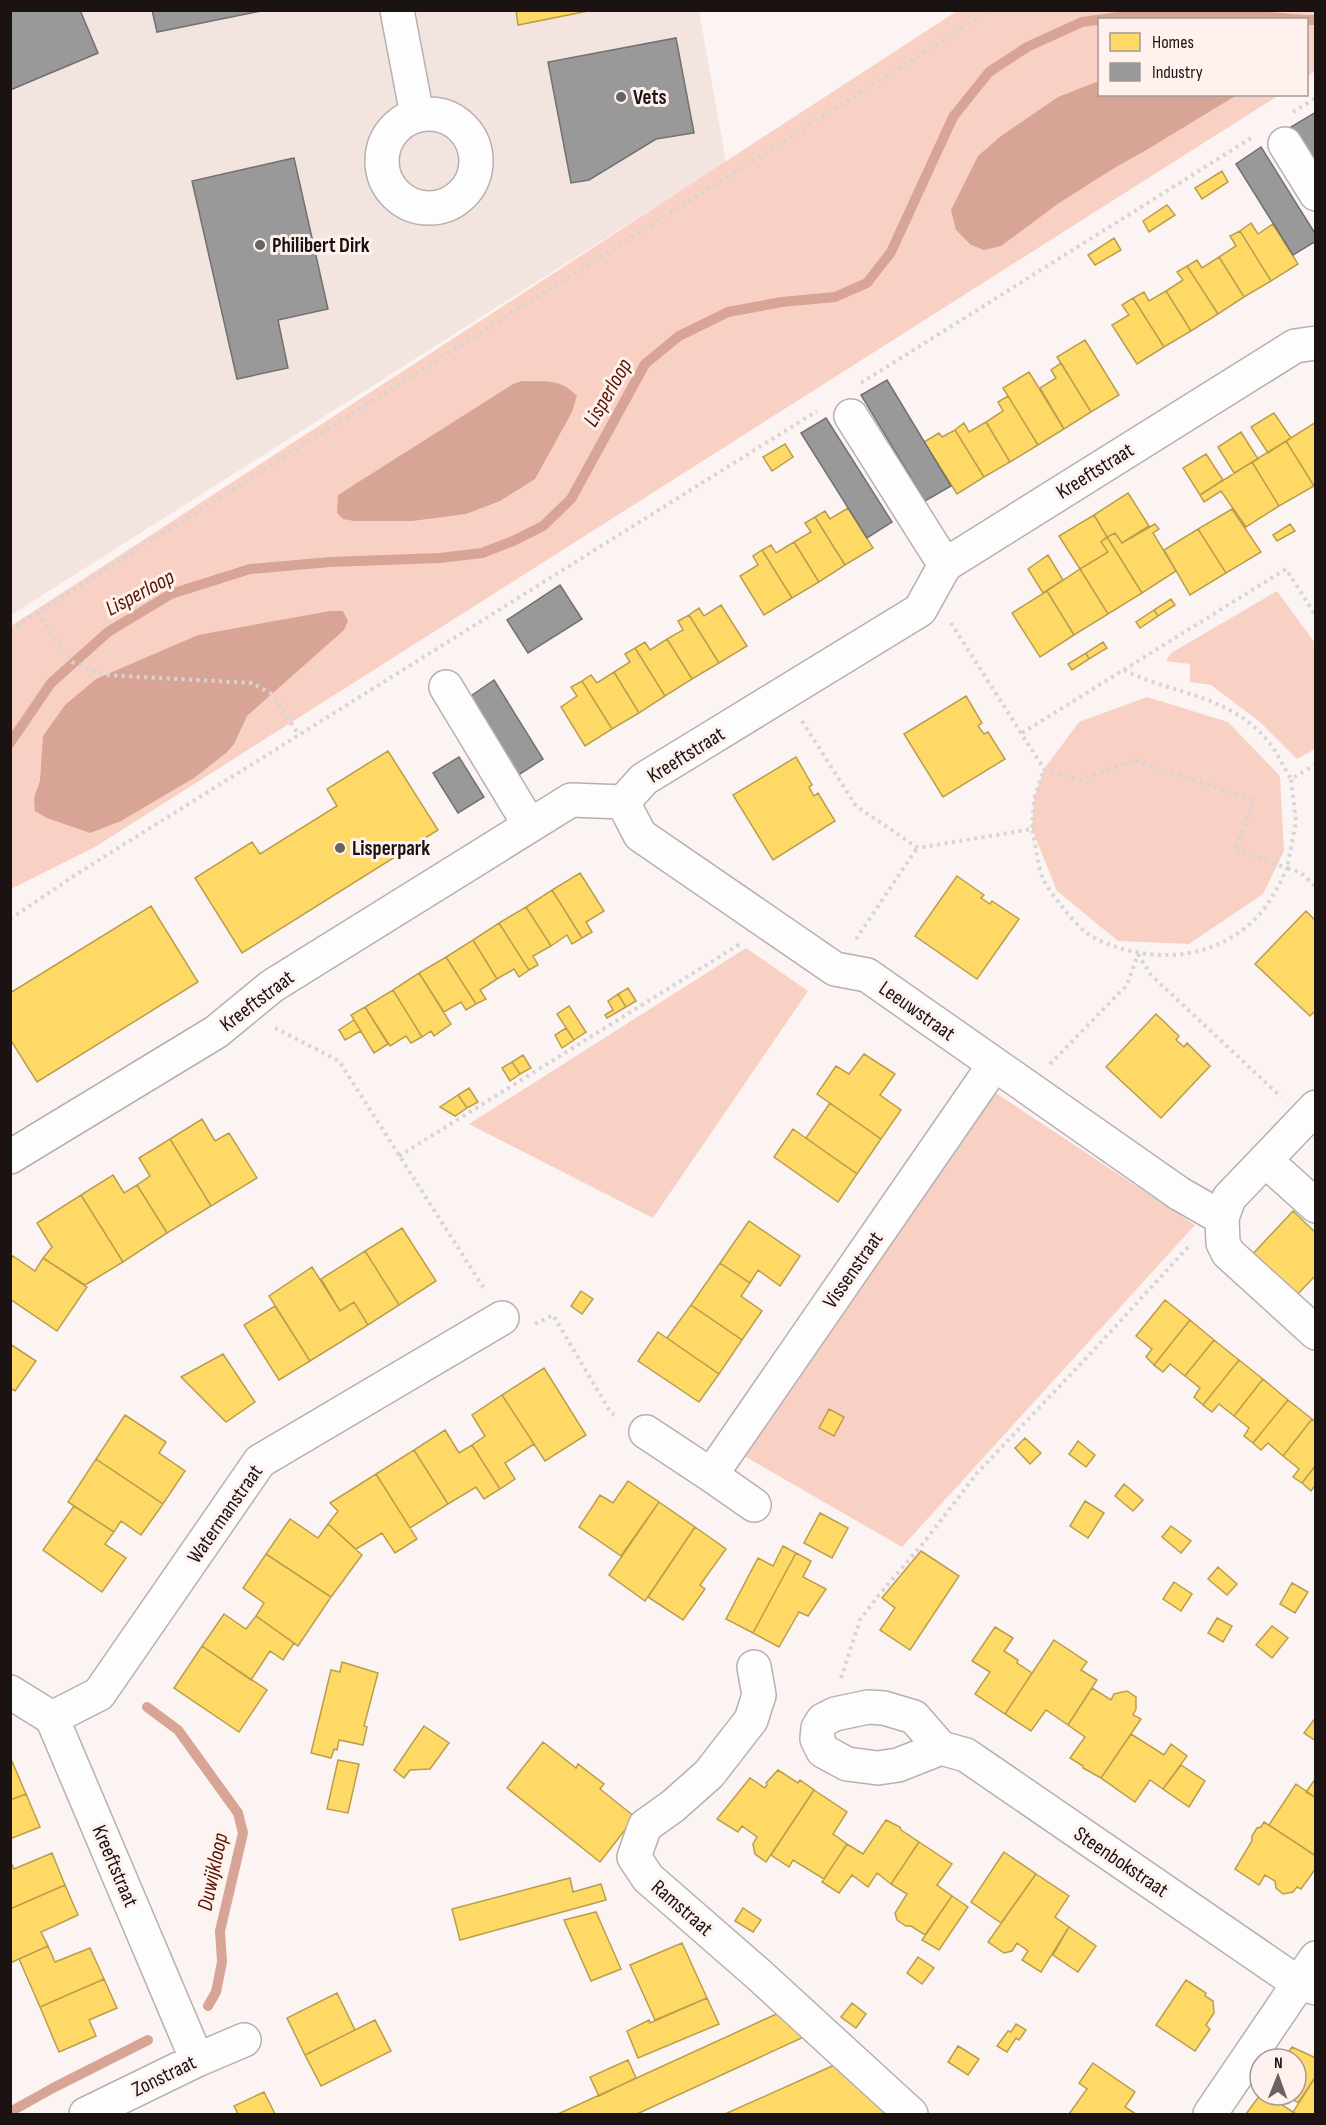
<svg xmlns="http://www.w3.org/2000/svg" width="1326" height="2125" font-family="'Sofia Sans Condensed',sans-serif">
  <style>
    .built { fill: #f4e4df }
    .green { fill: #f9d1c4 }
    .water { fill: #d8a495 }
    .homes { fill: #ffd966; stroke: #ba9e4c; stroke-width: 1.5 }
    .industry { fill: #999; stroke: #737170; stroke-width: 1.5 }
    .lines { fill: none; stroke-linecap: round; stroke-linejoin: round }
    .stream { stroke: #d8a495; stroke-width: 10 }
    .minor-casing { stroke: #b7b0ae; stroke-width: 36 }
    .path { stroke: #d6d5d4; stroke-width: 4; stroke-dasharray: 3 4.5; stroke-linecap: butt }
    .minor { stroke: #fefdfd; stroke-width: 33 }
    .poi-dot { fill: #696260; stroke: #fff2ee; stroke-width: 2 }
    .labels { text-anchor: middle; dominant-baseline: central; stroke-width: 6; stroke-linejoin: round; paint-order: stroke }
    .poi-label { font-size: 21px; font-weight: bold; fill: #1a1311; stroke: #fff2ee; text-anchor: start }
    .street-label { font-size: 21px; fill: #1a1311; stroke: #fff2ee }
    .water-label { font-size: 22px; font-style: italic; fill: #551600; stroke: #fff2ee }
  </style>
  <rect width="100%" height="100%" fill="#fbf4f2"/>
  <path class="built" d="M11 11H699L726 162 11 615Z"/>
  <path class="green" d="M957 11H1315V71L1307 77 1306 20H1100V94L1279 95 95 847 11 889V626Z
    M1277 591 1315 643V749L1297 759 1260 722 1211 685 1190 682V664L1166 661 1171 653Z
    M1147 697 1228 722 1280 776 1284 851 1263 894 1189 944 1118 941 1057 891 1032 829 1034 799 1044 769 1079 722Z
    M746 948 808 991 653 1218 469 1124Z
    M993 1091 1195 1225 902 1547 739 1453Z"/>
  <path class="water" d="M1099 81 1100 94 1237 95 1143 152 1116 167 1059 203 1001 246 984 250 971 245 956 230 951 210 978 156 1001 136 1058 97Z
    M522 381C545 382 561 378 577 396L572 412 535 479 500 501 466 514 412 521H354L343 519 337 513 338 495 513 384Z
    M330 611H343L348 621 344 630 247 716 234 744 226 753 194 778 121 821 90 833 47 818 35 811 34 798 40 781 43 736 65 705 96 679 198 635Z"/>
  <path class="homes" d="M516 10H593L518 25Z
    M1222 171 1228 182 1202 199 1195 188Z
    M1167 205 1175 215 1149 232 1143 221Z
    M1251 223 1258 234 1273 224 1298 264 1271 281 1240 231Z
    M1240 231 1271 281 1244 297 1219 257 1236 246 1230 236Z
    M1114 238 1121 250 1095 265 1088 255Z
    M1219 257 1244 297 1218 314 1187 266 1197 260 1202 268Z
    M1187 266 1218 314 1191 331 1166 291 1183 280 1177 272Z
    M1166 291 1191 331 1164 347 1133 298 1144 292 1149 301Z
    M1133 298 1164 347 1137 364 1112 325 1129 315 1122 305Z
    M1085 340 1119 395 1091 412 1057 357Z
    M1061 363 1091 412 1064 429 1040 388 1056 378 1051 370Z
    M1029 372 1064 429 1038 445 1003 388Z
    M1008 396 1038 445 1010 462 986 422 1003 411 998 402Z
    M1274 413 1291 438 1268 453 1251 427Z
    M986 422 1010 462 984 477 955 430 964 423 969 432Z
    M1316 422V485L1314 486 1286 441Z
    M955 430 984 477 957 494 924 442 939 433 942 437Z
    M1241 432 1258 459 1234 473 1218 447Z
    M1286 441 1314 486 1279 506 1252 462Z
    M785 444 793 457 772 471 763 457Z
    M1206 454 1223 480 1200 495 1183 468Z
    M1252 462 1279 506 1246 527 1221 491 1204 502 1200 495Z
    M1128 493 1149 526 1122 543 1115 533 1107 537 1094 515Z
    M848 508 873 548 845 565 815 517 825 511 830 519Z
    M1232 509 1261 552 1226 573 1198 529Z
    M1094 515 1107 537 1101 542 1108 552 1080 569 1059 536Z
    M815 517 845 565 819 582 794 542 811 532 805 523Z
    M1155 524 1159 529 1153 533 1176 571 1142 593 1107 537 1115 533 1122 543Z
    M1290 524 1295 531 1277 541 1273 535Z
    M1198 529 1226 573 1190 595 1164 550Z
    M1107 537 1142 593 1108 614 1080 569 1108 552 1101 542Z
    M794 542 819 582 792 598 762 550 771 545 776 553Z
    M762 550 792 598 764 615 740 576 758 565 753 556Z
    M1048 555 1063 580 1043 593 1028 569Z
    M1080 569 1108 614 1074 635 1047 591Z
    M1047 591 1074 635 1040 657 1012 613Z
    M1171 599 1175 605 1158 616 1154 610Z
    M721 605 747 646 719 663 689 615 699 608 704 616Z
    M1154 610 1158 616 1140 628 1136 622Z
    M689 615 719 663 692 679 667 639 683 630 678 621Z
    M667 639 692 679 665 696 635 648 645 642 650 650Z
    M1103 642 1107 648 1089 659 1086 653Z
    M635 648 665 696 639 713 614 672 630 662 625 654Z
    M1086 653 1089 659 1072 670 1068 664Z
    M614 672 639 713 612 729 582 681 591 675 597 683Z
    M582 681 612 729 585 746 561 707 577 696 571 687Z
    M966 696 982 723 978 726 984 734 988 732 1005 759 943 797 904 734Z
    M388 751 438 830 242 953 195 878 252 842 260 854 337 806 327 789Z
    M796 757 812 785 809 787 814 796 818 793 835 821 773 860 733 795Z
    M580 873 604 911 586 922 592 932 582 938 552 890Z
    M957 876 984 895 981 898 990 904 992 901 1019 919 977 979 915 936Z
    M552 890 582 938 572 944 567 935 551 946 526 907Z
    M151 906 198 982 37 1082 10 1039V993Z
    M526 907 551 946 533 956 538 965 529 970 499 923Z
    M1306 911 1316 921V1010L1310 1016 1255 964Z
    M499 923 529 970 519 977 514 969 497 979 473 940Z
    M473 940 497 979 480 990 486 999 476 1004 446 957Z
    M446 957 476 1004 466 1010 461 1002 444 1012 419 973Z
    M419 973 451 1024 434 1036 431 1031 422 1037 393 990Z
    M628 988 636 1001 626 1007 618 994Z
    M393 990 422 1037 411 1043 406 1036 390 1046 365 1007Z
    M618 994 626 1007 607 1018 605 1015 613 1010 608 1001Z
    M569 1006 586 1032 574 1040 557 1014Z
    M365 1007 388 1044 374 1053 351 1015Z
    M1156 1014 1179 1036 1176 1040 1184 1047 1187 1043 1210 1066 1161 1118 1106 1067Z
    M354 1020 361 1031 345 1040 339 1030Z
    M566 1028 574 1040 562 1048 555 1035Z
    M864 1054 895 1074 880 1095 901 1110 881 1139 817 1094 836 1066 849 1074Z
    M523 1055 531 1068 520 1074 512 1062Z
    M512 1062 520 1074 510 1081 502 1068Z
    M469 1088 478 1102 467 1108 458 1095Z
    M458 1095 467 1108 455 1116 440 1107Z
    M830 1103 881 1139 857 1174 806 1138Z
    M202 1119 215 1141 229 1133 257 1178 211 1206 170 1139Z
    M793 1129 857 1174 838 1202 774 1157Z
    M170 1139 211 1206 167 1233 137 1185 150 1176 139 1158Z
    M113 1175 124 1193 137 1185 167 1233 123 1262 81 1195Z
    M81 1195 123 1262 85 1285 43 1258 52 1247 37 1223Z
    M1293 1211 1316 1233V1275L1293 1299 1250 1257Z
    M749 1221 800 1256 780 1286 758 1270 750 1283 720 1263Z
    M402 1228 436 1281 399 1305 365 1251Z
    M365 1251 399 1305 368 1325 354 1302 340 1311 321 1279Z
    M13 1256 35 1271 43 1258 87 1287 57 1331 10 1299V1260Z
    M720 1263 750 1283 741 1296 762 1311 742 1340 691 1305Z
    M312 1267 340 1311 354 1302 368 1325 310 1361 269 1296Z
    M581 1291 593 1299 582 1314 571 1306Z
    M1165 1300 1190 1320 1154 1365 1146 1357 1152 1349 1136 1336Z
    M691 1305 742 1340 719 1374 667 1338Z
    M275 1306 310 1361 279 1380 244 1325Z
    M1190 1320 1214 1340 1185 1376 1170 1364 1163 1372 1154 1365Z
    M658 1332 719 1374 699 1402 638 1361Z
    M1214 1340 1239 1360 1203 1405 1194 1397 1200 1388 1185 1376Z
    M10 1344 36 1361 15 1391 10 1388Z
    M223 1354 255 1402 226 1422 181 1377Z
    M1239 1360 1263 1379 1234 1416 1219 1404 1212 1412 1203 1405Z
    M544 1368 586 1435 545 1461 502 1395Z
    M1263 1379 1288 1400 1253 1443 1244 1436 1249 1428 1234 1416Z
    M502 1395 534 1444 505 1463 515 1479 500 1489 472 1445 485 1436 472 1415Z
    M1288 1400 1312 1419 1283 1456 1268 1443 1261 1450 1253 1443Z
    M829 1409 844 1417 834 1436 819 1428Z
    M125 1415 166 1442 159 1453 185 1471 163 1504 96 1459Z
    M1312 1419 1316 1422V1465L1302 1483 1293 1477 1299 1469 1283 1456Z
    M445 1430 459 1453 472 1445 500 1489 484 1499 476 1487 448 1504 414 1450Z
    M1025 1438 1041 1453 1030 1464 1015 1448Z
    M1078 1441 1095 1455 1086 1467 1069 1454Z
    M414 1450 448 1504 410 1528 376 1474Z
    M96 1459 163 1504 141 1535 121 1521 114 1532 68 1502Z
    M1316 1465V1484L1311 1491 1302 1483Z
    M376 1474 417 1539 395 1553 382 1533 356 1549 328 1524 338 1511 330 1503Z
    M628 1481 659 1502 621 1556 579 1527 600 1495 613 1503Z
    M1124 1484 1143 1500 1133 1511 1115 1496Z
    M1085 1501 1104 1513 1088 1538 1070 1526Z
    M659 1502 695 1527 645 1601 609 1575Z
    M74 1506 114 1532 105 1544 126 1558 102 1592 43 1550Z
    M820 1513 848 1528 832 1558 804 1543Z
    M290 1519 318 1538 328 1524 362 1555 331 1597 266 1554Z
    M1171 1526 1191 1541 1181 1553 1162 1537Z
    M695 1527 726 1549 700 1585 705 1589 683 1620 648 1597Z
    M783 1546 796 1553 753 1633 726 1619 758 1558 773 1566Z
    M921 1551 959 1576 910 1650 880 1630 895 1608 882 1598Z
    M796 1553 811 1561 803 1577 826 1589 808 1616 799 1612 779 1647 753 1633Z
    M266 1554 331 1597 298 1646 256 1616 264 1603 243 1588Z
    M1218 1567 1237 1584 1227 1595 1208 1579Z
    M1174 1582 1192 1594 1181 1611 1163 1599Z
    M1292 1583 1308 1592 1295 1613 1280 1604Z
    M224 1614 246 1629 256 1616 294 1643 283 1660 270 1651 251 1680 202 1646Z
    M1217 1618 1232 1626 1223 1642 1208 1633Z
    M1272 1626 1288 1638 1272 1658 1256 1645Z
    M995 1627 1013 1638 1004 1651 1018 1660 1017 1663 1032 1673 1005 1714 975 1694 990 1672 972 1661Z
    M1054 1640 1087 1662 1081 1670 1097 1680 1068 1725 1046 1710 1031 1731 1005 1714Z
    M202 1646 267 1690 239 1732 174 1688Z
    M342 1662 378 1673 364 1726 367 1727 363 1745 339 1740 337 1750 334 1749 331 1758 311 1753 331 1670 340 1672Z
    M1092 1688 1111 1700 1114 1694 1127 1691 1136 1697V1709L1133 1715 1141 1719 1101 1778 1083 1768V1766L1070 1758 1085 1737 1068 1725Z
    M1316 1717V1741L1304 1733Z
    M424 1726 449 1743 430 1769 410 1770 404 1778 394 1770Z
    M1131 1734 1164 1755 1171 1744 1187 1756 1163 1789 1150 1780 1135 1802 1101 1778Z
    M543 1742 576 1768 578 1764 604 1784 600 1789 635 1817 600 1862 507 1788Z
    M11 1759 26 1794 10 1800V1760Z
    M338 1760 359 1764 348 1813 327 1809Z
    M1181 1765 1205 1781 1189 1807 1163 1789Z
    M778 1770 798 1783 800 1780 814 1790 766 1862 755 1854 753 1844 757 1837 742 1826 738 1832 717 1819 750 1778 765 1788 767 1785 766 1783Z
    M1316 1778V1798L1306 1792Z
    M1296 1784 1316 1798V1856L1269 1825Z
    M814 1790 847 1812 833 1834 847 1844 824 1879 793 1860 789 1867 771 1855Z
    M26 1794 40 1827 10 1839V1800Z
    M886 1820 900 1827 901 1830 919 1842 891 1884 877 1873 868 1887 852 1875 839 1893 822 1882 847 1844 863 1854Z
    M1264 1822 1316 1856V1868L1301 1889 1297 1887 1293 1892 1283 1894 1276 1888 1275 1881 1265 1875 1259 1885 1235 1869 1252 1841V1836L1257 1828 1261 1827Z
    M919 1842 952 1864 937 1885 952 1896 925 1935 911 1926H906L897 1920 895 1913 907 1894 891 1884Z
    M1004 1852 1036 1874 1001 1923 971 1902Z
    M52 1853 65 1885 10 1909V1861L14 1869Z
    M1036 1874 1069 1896 1055 1917 1069 1927 1041 1972 1022 1960 1028 1951 1017 1943 1012 1951 1004 1953 988 1942Z
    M570 1878 573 1892 601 1884 606 1900 460 1940 452 1909Z
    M65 1885 78 1915 41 1932 48 1946 10 1963V1909Z
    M952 1896 968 1907 939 1950 922 1940Z
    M743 1908 761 1920 753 1932 735 1921Z
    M596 1912 621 1969 591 1981 564 1920Z
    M1069 1927 1096 1946 1078 1972 1053 1955Z
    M682 1943 707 1998 655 2020 630 1965Z
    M48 1946 55 1962 90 1948 104 1979 40 2007 19 1959Z
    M918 1957 934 1968 922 1984 907 1973Z
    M104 1979 117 2008 89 2020 96 2036 59 2052 40 2007Z
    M1186 1980 1206 1993 1205 1996 1213 2001 1214 2013 1206 2025 1210 2029 1195 2051 1156 2025Z
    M337 1993 355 2030 305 2055 287 2018Z
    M707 1998 719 2024 638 2058 627 2031 649 2020 650 2023Z
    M852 2003 866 2014 856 2028 841 2017Z
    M783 2011 808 2035 637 2114H558Z
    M375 2020 391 2051 321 2086 305 2055Z
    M1016 2024 1026 2030 1019 2040 1016 2038 1007 2052 997 2046 1008 2031 1011 2032Z
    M958 2046 979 2059 968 2075 948 2062Z
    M1292 2047 1316 2058V2076L1298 2103 1287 2095H1296V2059H1284Z
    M628 2060 636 2078 599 2096 590 2077Z
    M839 2063 892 2110 882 2114H725Z
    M1093 2063 1135 2092 1125 2107 1136 2114H1069L1087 2089 1079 2083Z
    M1316 2076V2114H1296L1293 2112Z
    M264 2092 275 2114H238L234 2106Z
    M1260 2095H1267L1296 2114H1246Z"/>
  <path class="industry" d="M10 10H80L98 53 10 90Z
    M152 10H266L157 32Z
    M676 38 694 133 656 139 589 180 571 183 548 62Z
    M1316 112V166L1291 127Z
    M1261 147 1316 235V241L1293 255 1236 164Z
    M294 158 328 309 278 320 288 368 237 379 192 181Z
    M887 380 951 486 925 501 861 395Z
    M826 418 892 522 867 538 801 433Z
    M560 585 582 619 528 653 507 620Z
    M494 680 543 759 517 776 468 698Z
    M459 757 484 797 458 813 433 773Z"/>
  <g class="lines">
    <path class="stream" d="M1306 20H1316
      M10 743 51 683 108 632 171 594 250 569 330 562 440 558 482 553 513 541 543 526 571 499 645 364 679 336 728 312 782 302 835 297 867 283 891 252 953 117 989 72 1027 47 1082 22 1148 13 1235 14 1305 20
      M147 1707 178 1730 238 1813 243 1833 220 1931 222 1962 216 1992 208 2006
      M10 2112 53 2088 148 2040"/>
    <g class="minor-casing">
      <path id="minor" d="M397 10 417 115
        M382 161a47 47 0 1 1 94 0a47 47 0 1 1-94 0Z
        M1285 144 1316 194
        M851 416 945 565
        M446 687 529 824
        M623 802 640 835 835 969 867 975 1180 1194 1222 1218 1229 1198 1316 1107
        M10 1157 216 1032 272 986 571 800 623 802 644 779 920 610 945 565 1295 346 1316 343
        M1265 1160 1316 1206
        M1222 1218 1223 1243 1228 1253 1316 1333
        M646 1432 711 1475 994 1065
        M711 1475 754 1505
        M754 1667 759 1695 751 1720 709 1774 673 1806 645 1826 634 1857 648 1878 757 1973 911 2114
        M10 1692 52 1718 197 2060
        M52 1718 99 1694 260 1461 502 1318
        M941 1748 898 1765 878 1768 847 1764 823 1751 817 1739 818 1728 823 1720 835 1714 868 1707 884 1708 914 1717 941 1748 966 1755 1298 1983 1316 1988
        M86 2114 197 2060 244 2040
        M1210 2114 1316 1958"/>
    </g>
    <path class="path" d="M1293 112 1316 98
      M861 383 1251 138
      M37 613 72 662 104 675 252 683 272 694 299 735
      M951 623 1044 769 1080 780 1133 760 1254 800 1235 850 1287 868C1278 888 1268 907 1252 922 1215 956 1166 962 1119 948 1108 944 1095 940 1086 932 1077 925 1068 915 1061 905 1055 897 1047 888 1043 879 1037 864 1036 845 1032 829
      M10 630 991 10
      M1124 670C1174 695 1228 694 1267 740 1277 751 1283 767 1291 779
      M802 721 856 806 918 848 1032 829 1034 799 1044 769
      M1022 733 1286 569 1316 616
      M1316 764 1291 779 1296 822 1287 868 1300 872 1316 887
      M10 919 83 870 817 411
      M856 939 917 848
      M1138 954 1151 975 1281 1097
      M275 1028 339 1061 485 1290
      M1050 1064 1127 985 1138 954
      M399 1156 740 944
      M535 1324 553 1315 611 1413 616 1416
      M841 1678 860 1620 878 1596 925 1541 978 1472 1092 1352 1189 1246"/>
    <use href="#minor" class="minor"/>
  </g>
  <g class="poi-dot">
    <circle cx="621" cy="97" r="6"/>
    <circle cx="260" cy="245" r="6"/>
    <circle cx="340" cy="848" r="6"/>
  </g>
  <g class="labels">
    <g class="poi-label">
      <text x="633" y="97">Vets</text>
      <text x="272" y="245">Philibert Dirk</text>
      <text x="352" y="848">Lisperpark</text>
    </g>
    <g class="street-label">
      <text transform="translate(1095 471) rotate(-32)">Kreeftstraat</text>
      <text transform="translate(686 755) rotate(-32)">Kreeftstraat</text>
      <text transform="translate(257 1001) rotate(-37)">Kreeftstraat</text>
      <text transform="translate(917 1011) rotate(35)">Leeuwstraat</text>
      <text transform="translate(853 1270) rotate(-55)">Vissenstraat</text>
      <text transform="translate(225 1514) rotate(-55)">Watermanstraat</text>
      <text transform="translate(1121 1862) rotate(34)">Steenbokstraat</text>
      <text transform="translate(115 1866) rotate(67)">Kreeftstraat</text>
      <text transform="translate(682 1908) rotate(41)">Ramstraat</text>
      <text transform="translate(164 2076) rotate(-26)">Zonstraat</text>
    </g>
    <g class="water-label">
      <text transform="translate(608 393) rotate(-60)">Lisperloop</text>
      <text transform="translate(140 593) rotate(-28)">Lisperloop</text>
      <text transform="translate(213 1872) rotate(-78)">Duwijkloop</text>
    </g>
  </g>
  <rect width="1326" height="2125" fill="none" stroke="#1a1311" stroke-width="24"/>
  <rect x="1098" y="18" width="210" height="78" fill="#fff2ee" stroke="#a39996" stroke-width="1.5"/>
  <rect x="1110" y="33" width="30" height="18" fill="#ffd966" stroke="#a39996" stroke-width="1.5"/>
  <text x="1152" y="48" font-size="18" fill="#1a1311">Homes</text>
  <rect x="1110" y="63" width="30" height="18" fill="#999999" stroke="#a39996" stroke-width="1.5"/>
  <text x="1152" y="78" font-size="18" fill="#1a1311">Industry</text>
  <g transform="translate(1278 2077) rotate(1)"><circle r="28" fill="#fff2ee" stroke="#a39996" stroke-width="1.5"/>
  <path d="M0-4.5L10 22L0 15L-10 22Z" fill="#696260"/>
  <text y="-9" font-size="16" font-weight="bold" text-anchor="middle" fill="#1a1311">N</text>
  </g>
</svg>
